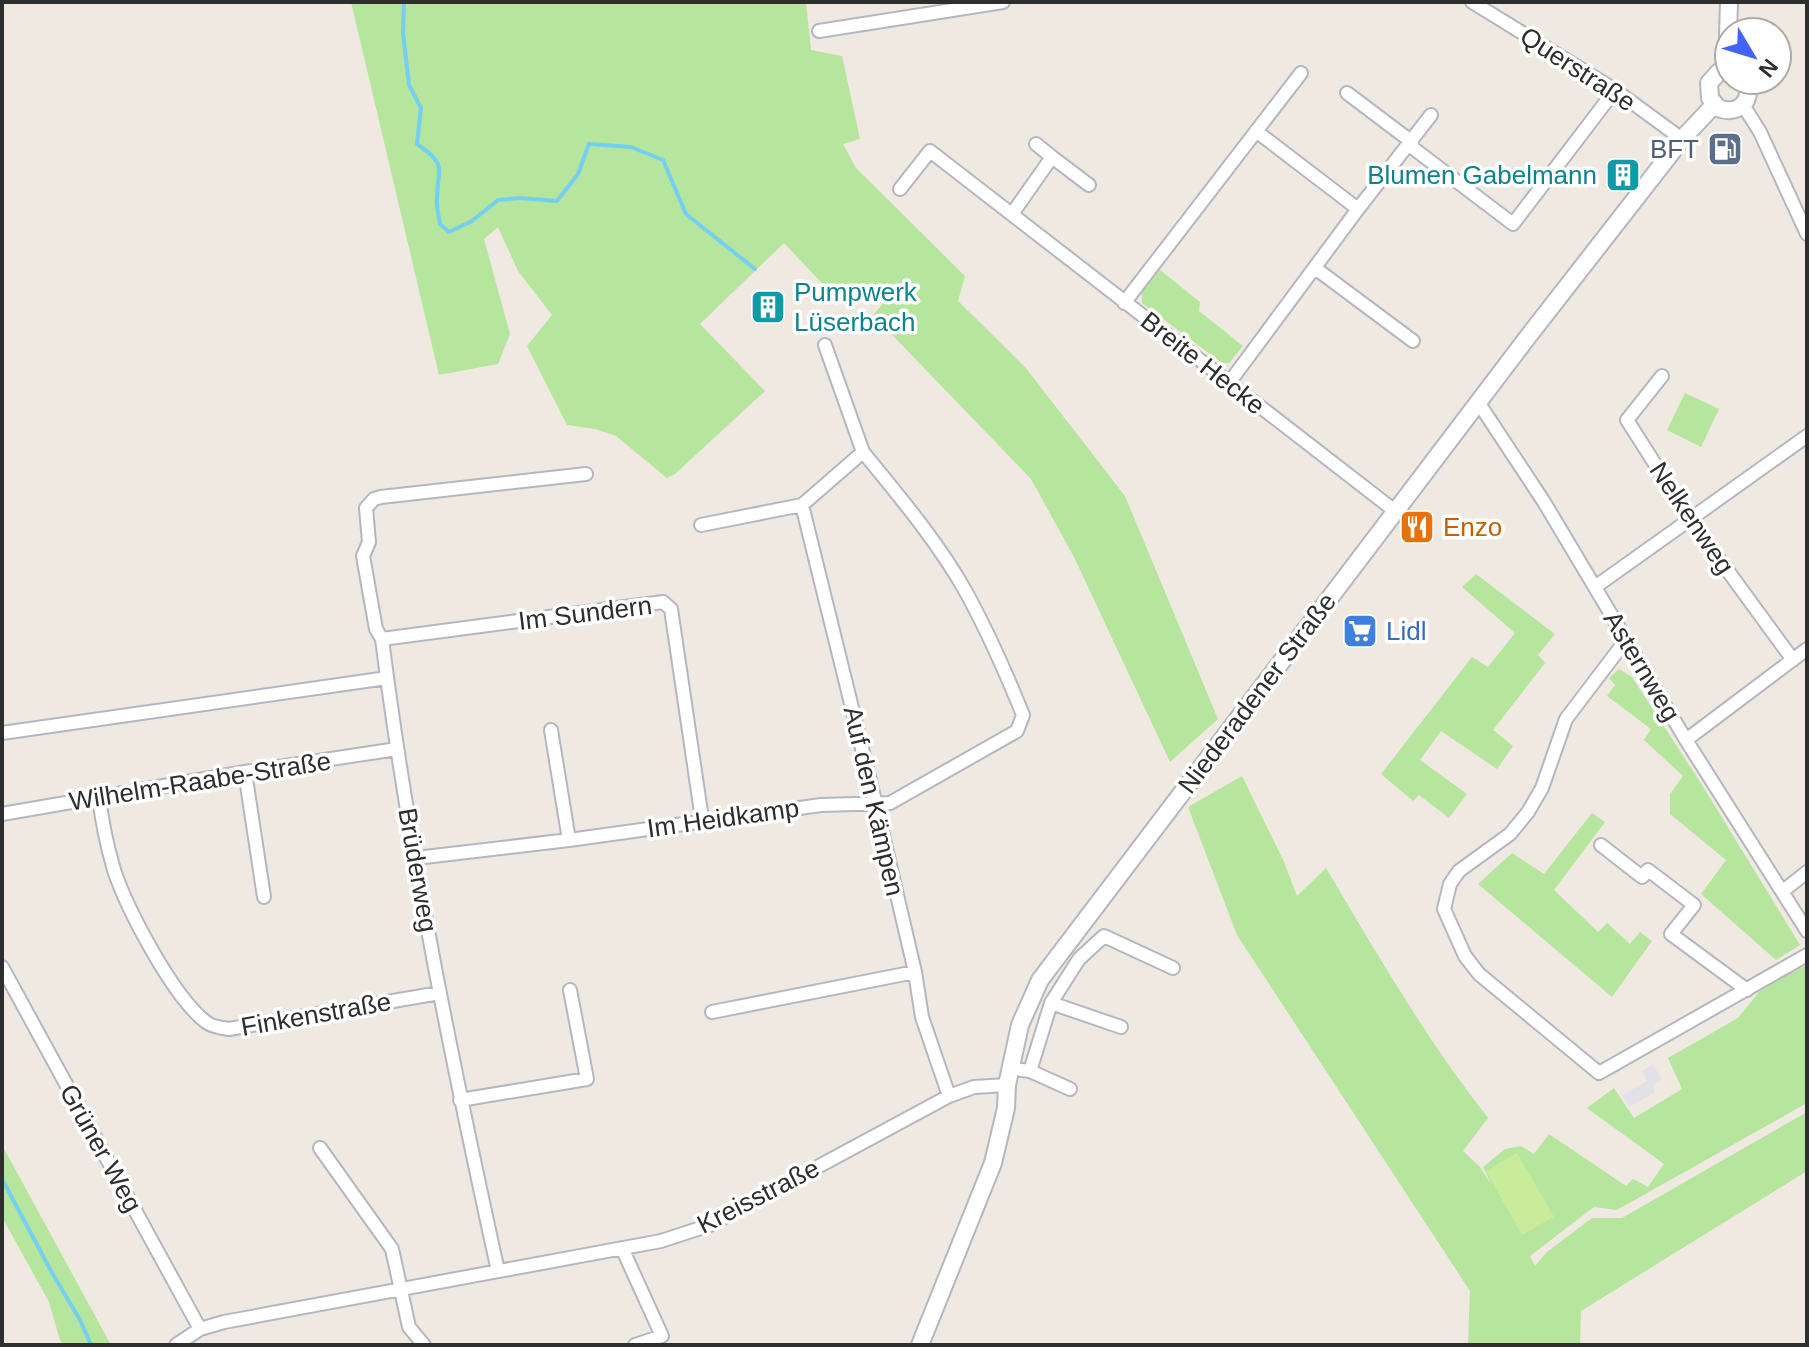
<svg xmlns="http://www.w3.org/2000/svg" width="1809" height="1347" font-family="Helvetica,sans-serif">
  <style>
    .industrial { fill: #e3e1e8 }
    .green { fill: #b6e59e }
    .pitch { fill: #c9ec9a }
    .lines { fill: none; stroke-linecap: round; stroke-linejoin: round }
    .stream { stroke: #75cff0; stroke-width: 4 }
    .minor-casing { stroke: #b4b7c1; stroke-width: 16 }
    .tertiary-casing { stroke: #b4b7c1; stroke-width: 20 }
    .minor { stroke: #fff; stroke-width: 12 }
    .tertiary { stroke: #fff; stroke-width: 16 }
    .labels { text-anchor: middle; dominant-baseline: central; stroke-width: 7; stroke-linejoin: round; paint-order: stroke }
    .street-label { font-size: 26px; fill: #2e2e2e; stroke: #fff }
    .service-label { font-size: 26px; fill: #4e5e75; stroke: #fff; text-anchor: end }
    .culture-label { font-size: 26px; fill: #0d838f; stroke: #fff; text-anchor: end }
    .food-label { font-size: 26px; fill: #c56008; stroke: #fff; text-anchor: start }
    .shop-label { font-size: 26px; fill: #366cbe; stroke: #fff; text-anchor: start }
  </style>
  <rect width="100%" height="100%" fill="#efe9e1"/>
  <path class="industrial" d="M1653 1064 1662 1080 1654 1085V1093L1629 1107 1622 1095 1647 1081 1642 1071Z"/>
  <path class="green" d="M351 2H806L811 50 842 56 860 139 843 144 856 168 965 276 958 301 1025 367 1125 496 1218 719 1170 762 1074 557 1031 479 873 315 886 300 836 298 784 243 700 324 765 391 675 474 667 478 616 436 595 429 567 425 527 346 552 315 518 271 498 227 484 239 510 334 498 364 439 375Z
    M1160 270 1200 302 1199 311 1243 346 1229 363H1222L1142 303V292Z
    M1685 393 1719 409 1701 447 1667 430Z
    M1476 574 1555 634 1538 655 1545 663 1493 730 1513 746 1497 769 1441 731 1420 760 1467 794 1449 818 1419 795 1413 801 1381 774 1472 657 1488 667 1515 633 1462 587Z
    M1619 669 1632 677 1702 785 1800 945 1776 960 1701 894 1726 860 1670 814V794L1683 776 1644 740 1651 729 1607 696 1615 685 1609 678Z
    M1242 776 1284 862 1297 896 1326 868C1377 954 1426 1039 1488 1118L1463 1151 1480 1167 1491 1184 1483 1167 1505 1149 1521 1146 1534 1154 1549 1134 1626 1186 1633 1179 1648 1187 1664 1164 1587 1108 1614 1088 1634 1118 1682 1089 1668 1058 1738 1018 1763 987 1807 965V1103L1617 1210 1594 1207 1530 1256 1535 1266 1547 1252 1592 1218H1622L1807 1112V1171L1581 1311 1580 1345H1468L1470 1291 1237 935 1188 807Z
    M1592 813 1605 822 1554 890 1598 932 1607 923 1630 944 1640 932 1652 941 1612 997 1478 884 1512 853 1544 874Z
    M2 1145 111 1345H63L60 1340 49 1302 2 1217Z"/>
  <path class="pitch" d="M1517 1153 1554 1217 1522 1235 1486 1171Z"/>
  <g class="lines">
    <path class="stream" d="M404 2 403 33 409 85 421 108 417 144C449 166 437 168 437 199 436 207 439 216 440 224L449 232 472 221 498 200 520 198 557 201 578 174 589 144 631 147 663 160 686 214 755 269
      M2 1179 51 1271 80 1320 91 1345"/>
    <g class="minor-casing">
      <path id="minor" d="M1472 2 1615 90 1682 139
        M819 31 1003 2
        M1347 93 1412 142
        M1743 105 1760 132 1807 234
        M1256 131 1358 209
        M1409 145 1513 224 1615 90
        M1052 157 1089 185
        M900 189 930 151 1395 511
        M1012 214 1052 157 1036 144
        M1315 268 1413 341
        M1124 303 1301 73
        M1662 376 1627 420 1690 519 1793 660
        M1229 383 1358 209 1431 115
        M1478 402 1544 502 1686 740 1807 931
        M802 505 876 805 915 972 922 1017 949 1096
        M701 525 802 505 863 452 825 345
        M1595 587 1807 436
        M382 639 663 602 671 609 702 819
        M1626 640 1566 719 1542 788 1528 812 1510 834 1459 871 1450 884 1444 909 1465 956 1479 974 1599 1073 1807 955
        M551 730 569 840
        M2 733 387 678
        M1686 740 1807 649
        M245 772 264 897
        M99 797C102 822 107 846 114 870 127 909 173 997 206 1022 212 1027 222 1028 229 1029L440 993
        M2 814 245 772 397 749
        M1601 845 1642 877 1648 870 1694 905 1671 934 1747 990
        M416 858 569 840 821 805 890 803 1017 731 1023 715C1006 673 988 632 966 592 938 542 899 496 863 452
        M1783 891 1807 872
        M2 967 200 1329
        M1051 1003 1079 959 1104 936 1173 968
        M712 1012 915 972
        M1021 1070 1030 1071 1070 1089
        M1030 1071 1051 1003 1121 1027
        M460 1100 587 1079 570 990
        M320 1148 392 1249 409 1327 424 1345
        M622 1248 662 1336 635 1345
        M498 1271C452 1062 409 852 382 639L376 629 363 556 369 542 366 508 374 499 381 497 586 474
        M176 1345 200 1329 224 1322 661 1241 710 1225 949 1096 974 1087 1007 1085"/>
    </g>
    <g class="tertiary-casing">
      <path id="tertiary" d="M1727 70 1729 2
        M1729 70 1719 72 1709 83 1710 98 1718 108C1738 116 1754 101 1746 80
        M920 1345 993 1163 1006 1108 1007 1085 1020 1025 1040 980 1527 338 1682 139 1714 105"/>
    </g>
    <use href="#minor" class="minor"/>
    <use href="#tertiary" class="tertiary"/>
  </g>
  <defs>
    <g id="fuel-square" transform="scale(1.8)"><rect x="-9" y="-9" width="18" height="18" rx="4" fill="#5c6f8a" stroke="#fff"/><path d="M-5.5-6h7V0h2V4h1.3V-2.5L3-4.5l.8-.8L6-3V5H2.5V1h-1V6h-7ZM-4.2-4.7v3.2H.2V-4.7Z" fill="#fff"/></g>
    <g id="building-square" transform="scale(1.8)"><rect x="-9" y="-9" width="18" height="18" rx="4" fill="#0f9aa8" stroke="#fff"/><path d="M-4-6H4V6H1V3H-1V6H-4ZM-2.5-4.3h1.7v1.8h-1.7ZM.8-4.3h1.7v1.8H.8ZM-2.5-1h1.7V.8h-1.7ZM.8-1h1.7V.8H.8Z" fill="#fff"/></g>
    <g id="restaurant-square" transform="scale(1.8)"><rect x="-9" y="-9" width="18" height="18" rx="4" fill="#e8710a" stroke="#fff"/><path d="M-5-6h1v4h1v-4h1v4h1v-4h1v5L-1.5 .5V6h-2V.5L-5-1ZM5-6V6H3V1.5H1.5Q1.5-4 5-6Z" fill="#fff"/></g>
    <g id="supermarket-square" transform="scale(1.8)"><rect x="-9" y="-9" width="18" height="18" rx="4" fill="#3f7fe0" stroke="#fff"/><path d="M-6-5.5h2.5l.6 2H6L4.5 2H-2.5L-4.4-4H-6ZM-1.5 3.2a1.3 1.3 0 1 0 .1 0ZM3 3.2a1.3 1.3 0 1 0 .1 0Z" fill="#fff"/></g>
  </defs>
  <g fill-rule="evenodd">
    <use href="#fuel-square" x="1725" y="149"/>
    <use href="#building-square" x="1623" y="175"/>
    <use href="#building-square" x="768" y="307"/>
    <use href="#restaurant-square" x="1417" y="527"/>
    <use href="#supermarket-square" x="1360" y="631"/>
  </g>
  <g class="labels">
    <g class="street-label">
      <text transform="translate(1578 69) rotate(33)">Querstraße</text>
      <text transform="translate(1203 363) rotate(38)">Breite Hecke</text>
      <text transform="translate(1692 518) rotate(56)">Nelkenweg</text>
      <text transform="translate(585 613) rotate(-7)">Im Sundern</text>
      <text transform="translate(1642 666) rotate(59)">Asternweg</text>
      <text transform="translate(1257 693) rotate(-53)">Niederadener Straße</text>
      <text transform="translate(200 781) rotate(-9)">Wilhelm-Raabe-Straße</text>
      <text transform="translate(874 801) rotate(77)">Auf den Kämpen</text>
      <text transform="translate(723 818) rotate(-8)">Im Heidkamp</text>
      <text transform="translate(418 870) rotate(80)">Brüderweg</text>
      <text transform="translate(316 1014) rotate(-10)">Finkenstraße</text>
      <text transform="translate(101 1148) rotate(61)">Grüner Weg</text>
      <text transform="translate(758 1196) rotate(-27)">Kreisstraße</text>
    </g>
    <g class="service-label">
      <text x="1699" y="149">BFT</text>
    </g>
    <g class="culture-label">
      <text x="1597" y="175">Blumen Gabelmann</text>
      <text x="794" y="292" text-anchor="start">Pumpwerk<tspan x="794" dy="30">Lüserbach</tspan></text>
    </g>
    <g class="food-label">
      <text x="1443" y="527">Enzo</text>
    </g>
    <g class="shop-label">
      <text x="1386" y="631">Lidl</text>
    </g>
  </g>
  <rect width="1809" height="1347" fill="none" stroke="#2e2e2e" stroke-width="8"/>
  <g transform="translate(1753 56) rotate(128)"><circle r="38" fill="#ffffff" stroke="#ababab" stroke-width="2"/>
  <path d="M0-6L14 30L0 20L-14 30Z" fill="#4264fb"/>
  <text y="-12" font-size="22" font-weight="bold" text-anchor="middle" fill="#2e2e2e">N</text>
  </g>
</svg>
